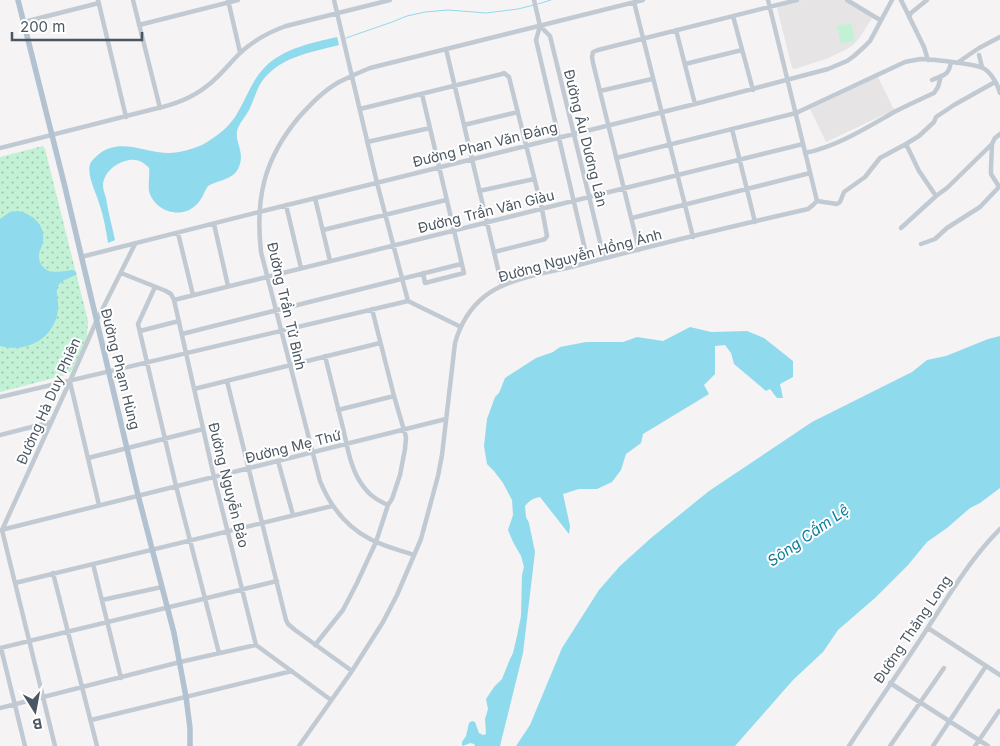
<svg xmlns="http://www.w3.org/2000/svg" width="1000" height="746" font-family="Inter,sans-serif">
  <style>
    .education { fill: #e6e4e5 }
    .park { fill: url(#park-dots) }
    .garden { fill: #c3f1d5 }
    .water { fill: #90daee }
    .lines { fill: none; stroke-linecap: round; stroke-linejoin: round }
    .stream { stroke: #90daee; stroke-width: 1 }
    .minor { stroke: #c1cad2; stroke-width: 4.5 }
    .major { stroke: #b3c2d1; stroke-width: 5.5 }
    .labels { text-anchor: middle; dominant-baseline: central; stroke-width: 4; stroke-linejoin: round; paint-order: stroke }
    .street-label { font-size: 14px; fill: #4a5661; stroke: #fff }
    .water-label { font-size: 15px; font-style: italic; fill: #0c7c9b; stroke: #fff }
  </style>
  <defs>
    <pattern id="park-dots" width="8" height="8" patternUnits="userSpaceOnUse" patternTransform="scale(1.25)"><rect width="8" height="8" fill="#c3f1d5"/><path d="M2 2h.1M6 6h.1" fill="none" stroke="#a0c6b0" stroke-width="1.8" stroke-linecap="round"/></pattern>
  </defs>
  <rect width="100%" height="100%" fill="#f5f3f3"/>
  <path class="education" d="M802 0H843L871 16 872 18 860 37 853 45 845 50 828 58 795 69 792 68 777 8 778 6Z
    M878 77 894 110 826 142 810 109Z"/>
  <path class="park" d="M43 146 45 149 88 321 87 336 84 345 72 370 66 375 0 392V157Z"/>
  <path class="garden" d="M851 23 855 41 841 44 837 26Z"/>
  <path class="water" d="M337 37 339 45C309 53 276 57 259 86 256 93 253 101 250 108 247 115 239 123 237 131 235 144 246 153 238 169 232 180 218 180 208 186 204 192 202 200 196 205 181 220 154 211 149 191 148 183 150 175 149 168 142 160 135 158 125 161 114 164 103 174 103 186 103 190 105 194 106 198 108 212 112 226 115 240L108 243C106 230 104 218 100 206 97 194 85 173 91 162 93 159 96 157 99 154 120 137 146 153 169 153 180 153 192 149 202 145 216 137 230 127 238 112 247 97 252 80 265 67 284 48 312 43 337 37Z
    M18 211C32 214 45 224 43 240 43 246 39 250 39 255 38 264 45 271 53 272 59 272 66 271 72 270L75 271 77 274C72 278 61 279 58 286 55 293 59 302 58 310 54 339 27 353 0 346V219L10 212Z
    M690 327 711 332 747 331 764 338 793 361V377L780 384 783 398H777L770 389 766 391 734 364 731 353 725 345 715 346V374L704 385 709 394 643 434 641 443 626 454 621 470 612 482 597 489H579L563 494 570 526 569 534 540 497C533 498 529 501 525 506L526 517 529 523 535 552 523 653 500 746H475L474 744 470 743 463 746 462 745V742L466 736 469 723 472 721 475 722 479 733 483 735 486 734 485 719 488 709 486 699 494 687 502 679 510 659 513 653 517 636 521 616 522 575 524 567 521 556 513 542 508 530 513 515 512 500 503 483 494 471 487 464 484 446 487 419 495 397 499 393 505 378 536 358 553 352 560 347 586 342H623L637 337 663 341Z
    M1000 336V488L980 503 970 508 947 528 927 542 908 565 875 598 838 630 823 652 793 680 735 746H516L530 725 562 648 599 590 620 566 651 538 709 491 812 422 912 372 927 360 946 356 988 339Z"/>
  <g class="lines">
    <path class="stream" d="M538 4 551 0
      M346 38 392 22 407 16 425 12 448 10 486 13 518 9 534 5"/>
    <path class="minor" d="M98 0 126 117
      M133 0 160 108
      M228 0 240 52
      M334 0 377 183 408 301 461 327
      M534 0 540 26 536 40 588 262
      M768 0 817 201
      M847 0 880 20
      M901 0 924 47 928 60
      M634 2 693 237
      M733 16 753 90
      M909 17 911 13 927 0
      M24 22 99 3
      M139 25 238 0
      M540 26 550 36 604 258
      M676 30 695 104
      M446 49 502 286
      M979 55 982 67
      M957 63 979 48 1000 37
      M685 64 742 50
      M932 80C944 75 949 75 951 62
      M600 91 652 79
      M422 94 464 273 425 283 423 273
      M360 109 502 74 504 73 509 77 542 209 547 236 545 239 542 240 494 252
      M464 125 518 112
      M732 129 755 222
      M367 142 430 128
      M906 144 919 171 936 196
      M0 148 154 109C173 105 192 98 207 86 219 77 229 64 240 53 253 41 269 32 286 26L390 0
      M805 153C838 146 866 128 896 111 908 105 921 99 934 93L938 87 941 76
      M616 158 796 113 905 62C910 61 915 60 921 59 930 59 975 64 983 68 991 72 998 85 1000 93
      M479 191 534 179
      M315 198 330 261
      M817 201 837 204 840 202 844 192 865 177 880 158 906 144 919 136 934 122 936 117 954 105 995 82
      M286 205 301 268
      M632 218 810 173
      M214 224 228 286
      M901 228 936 196 947 188 992 144
      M323 230 446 200
      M178 233 193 295
      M921 244 935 239 947 228 980 207 998 188V185L991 174V168L992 144 995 138 1000 134
      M639 250 593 63 592 57 593 52 598 50 797 0
      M81 257 259 212 695 104 828 69 847 61 854 56 864 47 870 41 892 0
      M121 273 166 291 171 294 174 300 214 477 256 645 331 700
      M155 287 138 324 176 486 219 653
      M174 300 803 144
      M140 331 179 321
      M182 334 461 264
      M325 356C331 380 337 404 343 428 347 445 350 465 359 480 367 493 374 499 388 505
      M227 381 286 620 288 624 295 630 352 671
      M70 382 99 505
      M194 389 380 343
      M0 397 408 301
      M338 410 394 396
      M0 435 51 422
      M88 458 203 429
      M278 461 293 515
      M1 530 446 419
      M414 555C399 550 383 546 370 539 345 526 330 506 320 481L261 252C255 198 264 159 299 117 311 104 323 91 339 82 349 77 360 72 370 68L643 0
      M93 564 121 678
      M53 573 97 746
      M15 583 332 506
      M102 600 162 587
      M928 628 1000 675
      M315 645 343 610 357 583 376 542 388 505 392 499 400 475 405 449 406 437 394 396 372 309
      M0 648 277 581
      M1 648 25 746
      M890 683 988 746
      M0 708 180 662 256 645
      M91 720 292 671
      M55 746 2 530 70 381 96 322 135 244
      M299 746 352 671 383 622 397 595 421 539 438 476 442 455 455 343C460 325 470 308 485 296 506 279 545 273 571 267 650 246 729 227 808 209L813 205 817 201
      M849 746C877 703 907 661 934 618 955 586 973 556 1000 529
      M890 746 944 668
      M933 746 986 666
      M975 746 999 711"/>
    <path class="major" d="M18 0 64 183 138 495 174 633 186 697 190 728V746"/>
  </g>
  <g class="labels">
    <g class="street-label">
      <text transform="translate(586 138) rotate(76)">Đường Âu Dương Lân</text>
      <text transform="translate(485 144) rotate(-14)">Đường Phan Văn Đáng</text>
      <text transform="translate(486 211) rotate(-14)">Đường Trần Văn Giàu</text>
      <text transform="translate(580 255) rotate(-15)">Đường Nguyễn Hồng Ánh</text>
      <text transform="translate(287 306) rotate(77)">Đường Trần Tử Bình</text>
      <text transform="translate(121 369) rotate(76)">Đường Phạm Hùng</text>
      <text transform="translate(48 401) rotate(-66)">Đường Hà Duy Phiên</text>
      <text transform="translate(293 446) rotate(-14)">Đường Mẹ Thứ</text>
      <text transform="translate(229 485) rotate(76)">Đường Nguyễn Bảo</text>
      <text transform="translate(912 629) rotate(-56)">Đường Thăng Long</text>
    </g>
    <g class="water-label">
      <text transform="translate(808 535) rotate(-35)">Sông Cẩm Lệ</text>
    </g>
  </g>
  <g transform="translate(35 711) rotate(169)" stroke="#ffffff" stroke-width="4" paint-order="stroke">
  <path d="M0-4L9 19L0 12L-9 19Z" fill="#4a5661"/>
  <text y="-8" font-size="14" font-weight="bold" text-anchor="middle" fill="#4a5661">B</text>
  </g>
  <path d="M12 32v8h130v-8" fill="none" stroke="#4a5661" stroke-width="2.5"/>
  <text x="20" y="32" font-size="15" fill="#4a5661" stroke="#ffffff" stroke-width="4" paint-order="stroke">200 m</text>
</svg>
